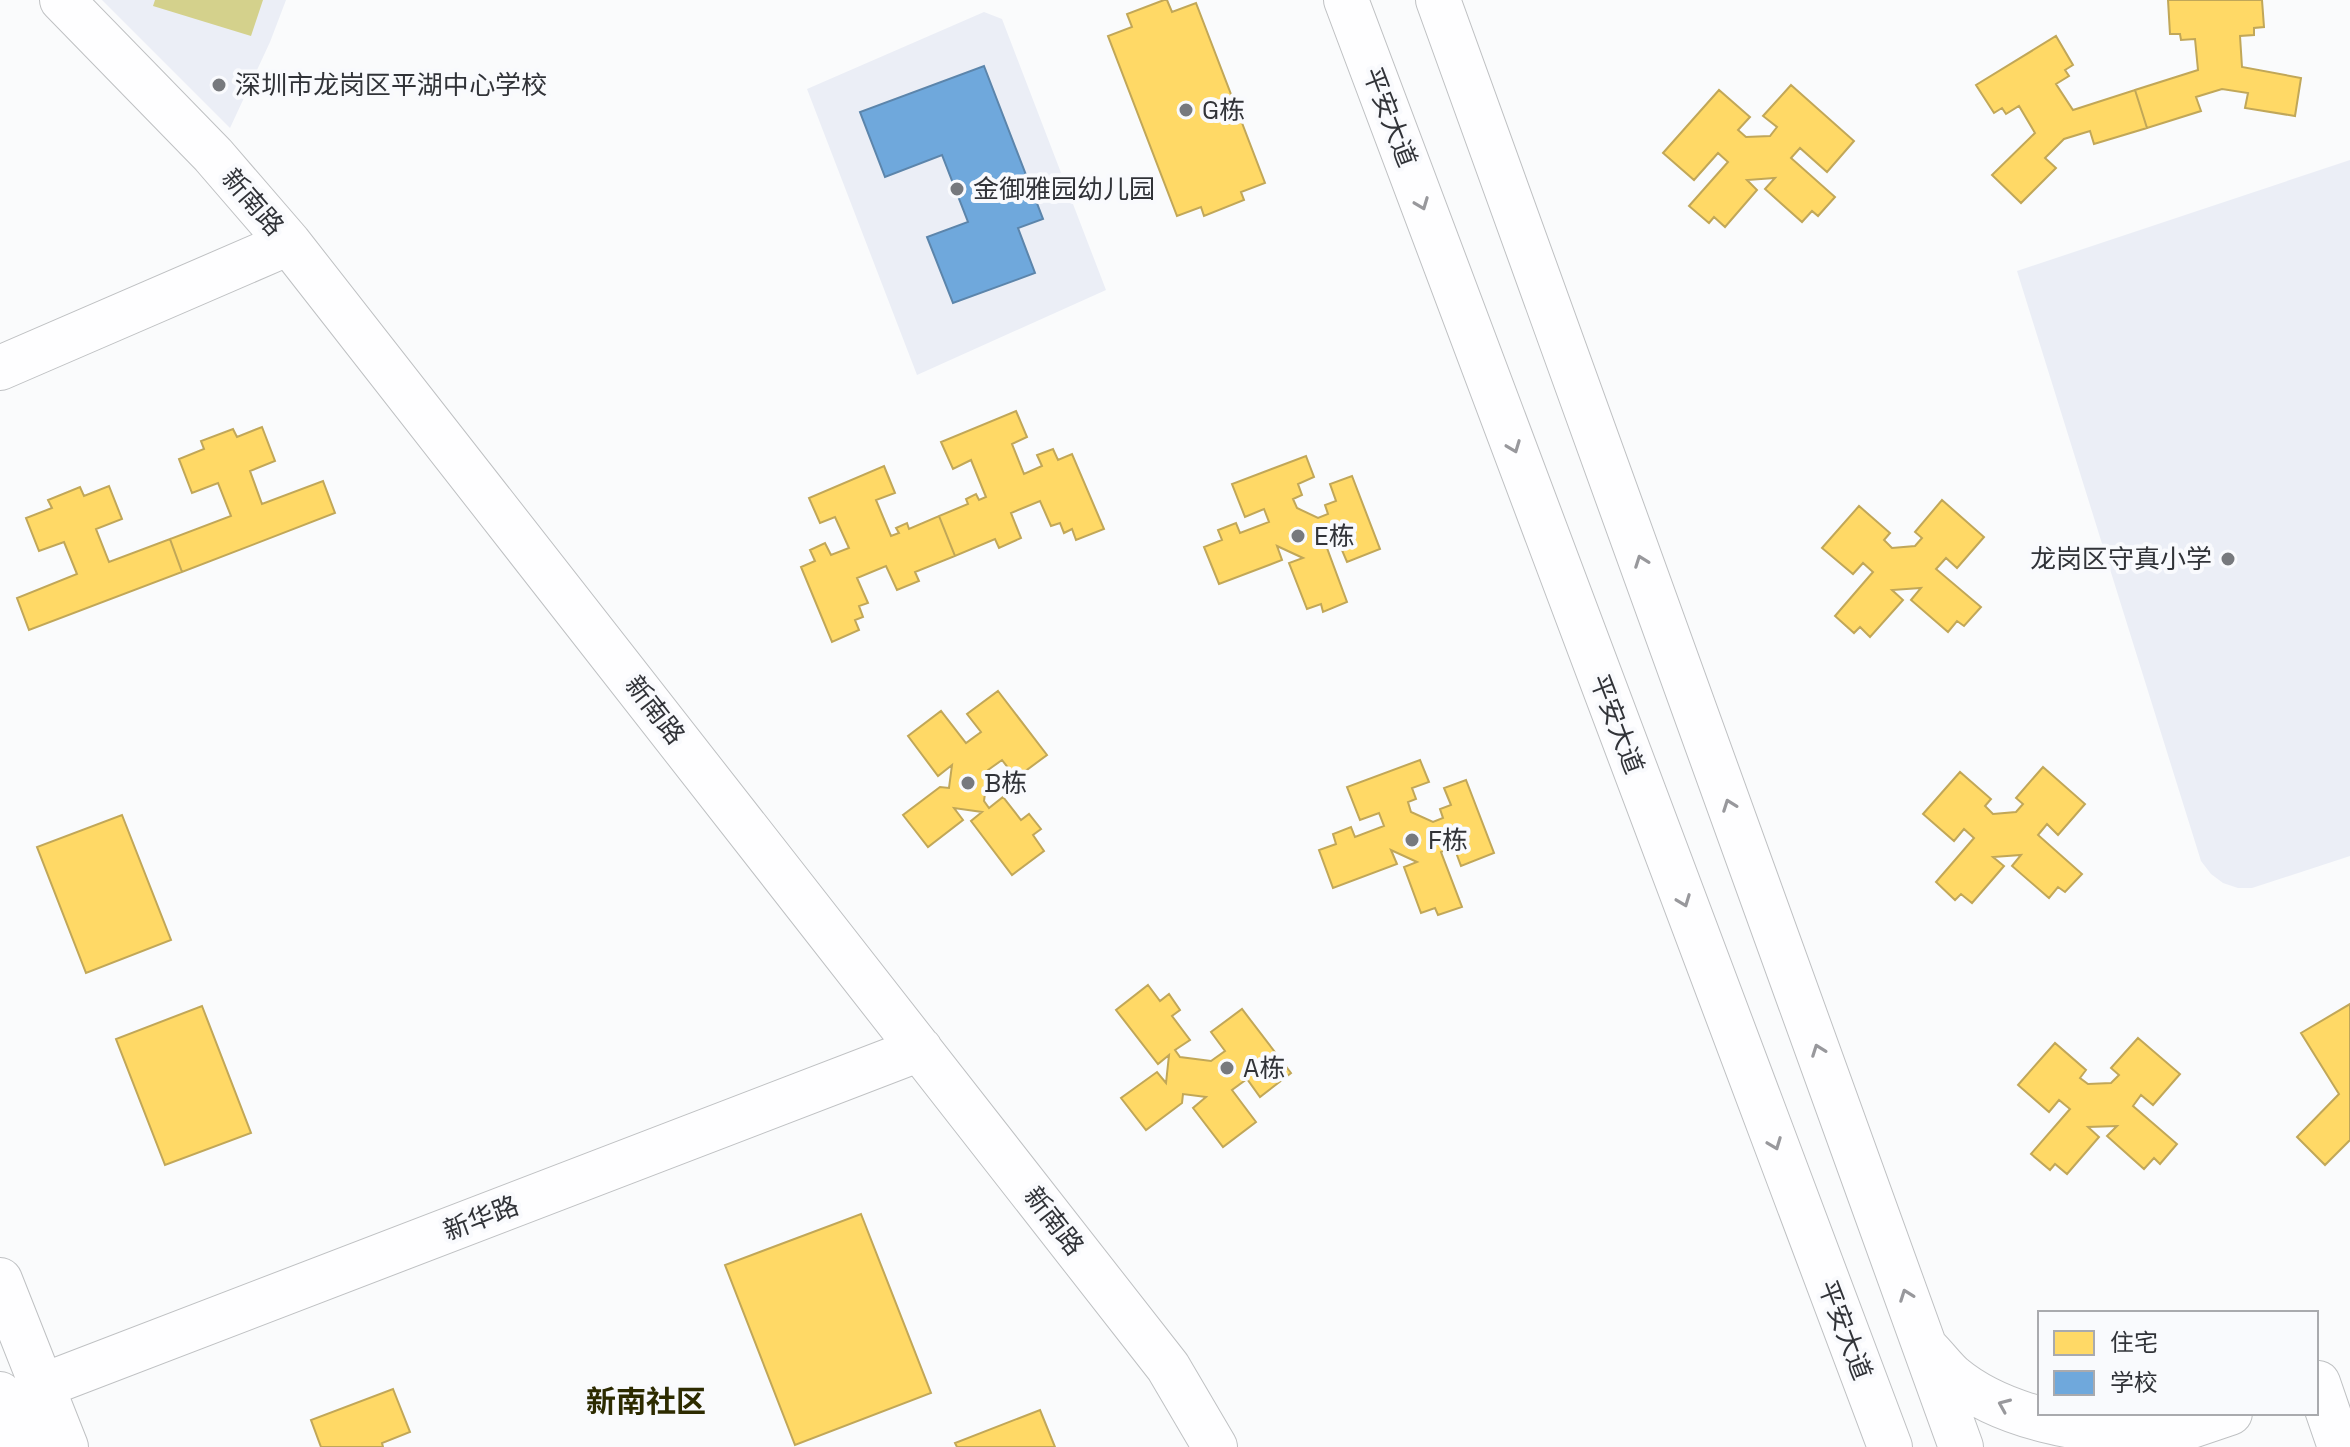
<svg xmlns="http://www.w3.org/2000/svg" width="2350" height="1447" font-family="'Space Grotesk','Noto Sans SC',sans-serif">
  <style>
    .built { fill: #ebeef6 }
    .water { fill: #d4d18c }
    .homes { fill: #ffd966; stroke: #c1a758; stroke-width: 2 }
    .schools { fill: #6fa8dc; stroke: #5c85ab; stroke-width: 2 }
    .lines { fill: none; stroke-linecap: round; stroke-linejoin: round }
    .minor-casing { stroke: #bfc1c3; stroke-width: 46 }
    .major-casing { stroke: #bfc1c3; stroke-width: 46 }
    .minor { stroke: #fefeff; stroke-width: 44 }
    .major { stroke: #fefeff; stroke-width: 44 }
    .oneway { stroke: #98989c }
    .poi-dot { fill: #77797d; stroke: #f9fafd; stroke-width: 3 }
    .labels { text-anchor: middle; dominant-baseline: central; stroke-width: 8; stroke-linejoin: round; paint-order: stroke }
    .poi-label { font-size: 26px; fill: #313338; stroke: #f9fafd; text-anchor: start }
    .street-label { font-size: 26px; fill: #313338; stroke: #f9fafd }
    .quarter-label { font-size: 30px; font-weight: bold; fill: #2d2b00; stroke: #f9fafd }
  </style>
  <rect width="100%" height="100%" fill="#fafbfc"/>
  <path class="built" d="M102 0H286L270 42 230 128Z
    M984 12 1002 19 1106 290 917 375 807 89Z
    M2350 160V856L2252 888H2238L2223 883 2211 874 2201 861 2017 271Z"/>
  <path class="water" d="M155 0H263L251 36 153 6Z"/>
  <path class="homes" d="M1164 0H1167L1172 12 1196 3 1265 183 1241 192 1244 200 1204 216 1201 207 1177 216 1108 36 1132 27 1127 14Z
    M2168 0H2262L2264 27 2254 28V35L2240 36 2242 67 2301 78 2295 116 2245 108 2248 93 2222 89 2196 97 2201 111 2147 128 2135 90 2198 70 2195 39 2181 40 2180 34H2170Z
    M2056 36 2073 65 2065 70 2069 76 2056 84 2073 110 2135 90 2147 128 2094 144 2090 131 2064 139 2045 158 2056 168 2021 203 1992 175 2035 133 2019 106 2006 114 2002 108 1994 113 1976 85Z
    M1791 85 1854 141 1827 172 1800 148 1791 158 1835 197 1818 216 1812 211 1802 222 1765 189 1775 178 1747 180 1757 190 1725 227 1714 217 1709 223 1689 206 1728 162 1718 153 1694 180 1663 153 1719 90 1750 117 1738 130 1746 137 1770 136 1777 127 1763 116Z
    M1016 411 1027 437 1012 444 1024 474 1042 466 1037 455 1053 449 1058 460 1072 454 1104 529 1076 540 1072 529 1064 533 1060 523 1051 526 1040 501 1011 513 1021 538 999 548 995 539 955 556 939 516 968 504 966 499 976 494 979 500 986 497 971 460 953 469 941 442Z
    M262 427 275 461 250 471 262 504 323 481 335 513 182 572 170 539 231 516 218 483 192 493 179 459 204 449 201 441 233 429 237 437Z
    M1306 456 1314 477 1298 484 1302 495 1293 499 1297 508 1318 518 1328 514 1325 505 1336 501 1330 484 1352 476 1380 549 1347 562 1339 543 1327 548 1347 602 1323 612 1321 604 1307 609 1289 563 1303 558 1277 546 1282 560 1219 584 1204 547 1222 540 1218 530 1236 523 1240 533 1269 522 1264 509 1245 517 1232 484Z
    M884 466 895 493 876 500 891 536 899 533 896 528 907 523 909 529 939 516 955 556 915 572 919 581 897 590 886 566 857 578 868 603 859 606 863 617 855 620 859 630 832 642 801 567 815 561 810 550 825 543 831 555 849 548 835 517 820 523 809 498Z
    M109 486 122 519 96 529 109 562 170 539 182 572 29 630 17 598 77 574 64 542 39 551 26 518 52 508 48 500 80 487 84 496Z
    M1942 500 1984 537 1957 568 1946 558 1936 569 1981 607 1964 626 1957 621 1948 632 1911 600 1921 588 1892 590 1903 600 1870 637 1860 627 1854 633 1835 616 1873 572 1863 563 1853 574 1822 548 1859 506 1890 533 1884 540 1892 548 1915 546 1922 538 1915 532Z
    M998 691 1047 755 1016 778 1002 760 988 770 984 801 989 808 1003 797 1021 820 1029 814 1041 829 1033 835 1044 851 1012 875 971 821 982 812 954 808 963 820 928 847 903 815 940 787 949 788 952 765 938 776 908 736 941 711 966 743 981 732 967 714Z
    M1420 760 1429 782 1412 788 1416 799 1408 802 1411 812 1433 822 1443 818 1440 809 1451 805 1444 788 1466 780 1494 853 1461 866 1454 847 1441 852 1462 907 1438 915 1435 908 1421 913 1404 867 1417 862 1391 850 1397 864 1333 888 1319 850 1336 844 1333 834 1351 827 1355 837 1384 826 1379 813 1360 820 1347 787Z
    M2043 767 2085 804 2058 835 2047 824 2038 835 2082 874 2065 892 2058 887 2049 898 2012 866 2021 855 1993 857 2004 866 1972 903 1961 894 1955 900 1936 882 1974 838 1964 829 1954 841 1923 814 1960 772 1991 799 1985 806 1993 814 2016 812 2023 804 2016 798Z
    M122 815 171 940 86 973 37 847Z
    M1148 985 1160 1001 1169 994 1180 1010 1172 1016 1190 1040 1175 1050 1180 1057 1211 1061 1225 1051 1211 1032 1242 1009 1291 1073 1260 1097 1247 1079 1232 1090 1256 1122 1223 1147 1193 1108 1206 1097 1183 1094 1182 1103 1146 1130 1121 1098 1157 1072 1166 1083 1169 1055 1158 1064 1116 1010Z
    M2350 1004V1140L2325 1165 2297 1137 2339 1094 2301 1033Z
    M202 1006 251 1133 165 1165 116 1039Z
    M2138 1038 2180 1074 2153 1105 2141 1095 2133 1106 2177 1144 2160 1164 2154 1158 2144 1169 2107 1136 2117 1126 2088 1127 2099 1137 2067 1174 2055 1164 2050 1170 2031 1154 2070 1109 2059 1100 2049 1112 2018 1085 2055 1043 2086 1070 2080 1078 2088 1084 2111 1083 2119 1075 2111 1068Z
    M861 1214 931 1393 795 1445 725 1265Z
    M393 1389 410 1432 382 1443 383 1447H321L311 1420Z
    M1040 1410 1055 1447H957L955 1443Z"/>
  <path class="schools" d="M984 66 1043 219 1018 228 1035 273 953 303 927 237 968 222 942 155 885 177 860 112Z"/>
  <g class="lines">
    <g class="minor-casing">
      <path id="minor" d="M62 0 213 155 289 243 1168 1367 1215 1447
        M1346 0 1890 1447
        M1438 0 1961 1447
        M0 368 289 243
        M1927 1349C1936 1358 1944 1369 1953 1377 2007 1422 2094 1432 2161 1436
        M2318 1383 2340 1447
        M42 1386 920 1049
        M2135 1445 2230 1413"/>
    </g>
    <g class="major-casing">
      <path id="major" d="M0 1280 66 1447
        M0 1394 21 1447"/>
    </g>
    <use href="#minor" class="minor"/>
    <use href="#major" class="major"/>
  </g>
  <defs><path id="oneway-chevron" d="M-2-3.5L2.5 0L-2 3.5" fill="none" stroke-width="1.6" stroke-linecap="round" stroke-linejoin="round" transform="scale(2)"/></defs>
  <g class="oneway">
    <use href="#oneway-chevron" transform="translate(1422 204) rotate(69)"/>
    <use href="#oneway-chevron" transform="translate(1514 447) rotate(69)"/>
    <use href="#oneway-chevron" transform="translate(1641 561) rotate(-110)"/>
    <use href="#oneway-chevron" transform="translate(1729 805) rotate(-110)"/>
    <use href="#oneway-chevron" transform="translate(1684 901) rotate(69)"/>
    <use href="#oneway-chevron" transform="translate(1818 1050) rotate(-110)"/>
    <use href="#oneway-chevron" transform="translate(1775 1144) rotate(69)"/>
    <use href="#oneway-chevron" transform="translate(1906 1295) rotate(-110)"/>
    <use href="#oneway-chevron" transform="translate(2004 1405) rotate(-157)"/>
  </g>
  <g class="poi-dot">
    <circle cx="219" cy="85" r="8"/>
    <circle cx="1186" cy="110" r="8"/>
    <circle cx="957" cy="189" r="8"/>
    <circle cx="1298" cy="536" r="8"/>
    <circle cx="2228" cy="559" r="8"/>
    <circle cx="968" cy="783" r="8"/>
    <circle cx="1412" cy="840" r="8"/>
    <circle cx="1227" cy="1068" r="8"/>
  </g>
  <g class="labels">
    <g class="poi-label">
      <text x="235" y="85">深圳市龙岗区平湖中心学校</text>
      <text x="1202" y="110">G栋</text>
      <text x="973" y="189">金御雅园幼儿园</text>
      <text x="1314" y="536">E栋</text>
      <text x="2212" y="559" text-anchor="end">龙岗区守真小学</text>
      <text x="984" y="783">B栋</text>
      <text x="1428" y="840">F栋</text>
      <text x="1243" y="1068">A栋</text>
    </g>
    <g class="street-label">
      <text transform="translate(1390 117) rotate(69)">平安大道</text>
      <text transform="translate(253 202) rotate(49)">新南路</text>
      <text transform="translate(655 710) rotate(52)">新南路</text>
      <text transform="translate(1617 724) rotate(69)">平安大道</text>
      <text transform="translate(481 1218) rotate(-21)">新华路</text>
      <text transform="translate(1054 1221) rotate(52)">新南路</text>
      <text transform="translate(1845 1330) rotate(69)">平安大道</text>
    </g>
    <g class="quarter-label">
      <text x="646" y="1401">新南社区</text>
    </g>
  </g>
  <rect x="2038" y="1311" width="280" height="104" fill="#f9fafd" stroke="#a9aaae" stroke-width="2"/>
  <rect x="2054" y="1331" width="40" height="24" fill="#ffd966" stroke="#a9aaae" stroke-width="2"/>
  <text x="2110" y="1351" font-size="24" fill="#313338">住宅</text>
  <rect x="2054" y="1371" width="40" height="24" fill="#6fa8dc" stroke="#a9aaae" stroke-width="2"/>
  <text x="2110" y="1391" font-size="24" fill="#313338">学校</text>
</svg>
